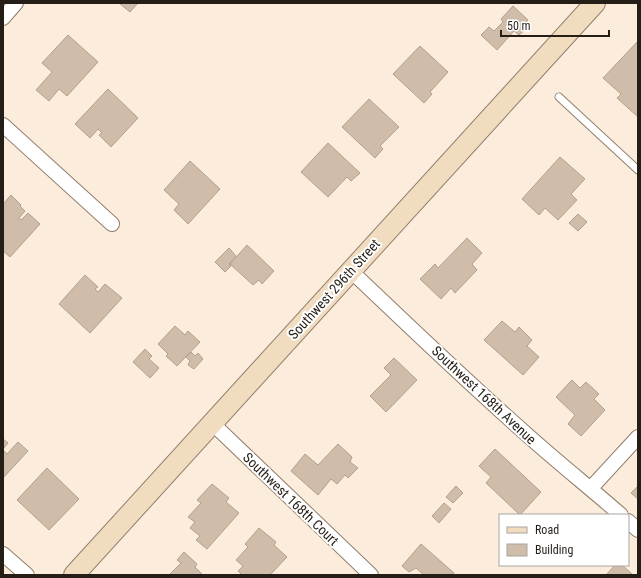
<svg xmlns="http://www.w3.org/2000/svg" width="641" height="578" font-family="'Roboto Condensed',sans-serif">
  <style>
    .building { fill: #cfbca9; stroke: #b2a08c }
    .lines { fill: none; stroke-linecap: round; stroke-linejoin: round }
    .lane-casing { stroke: #917f6d; stroke-width: 9 }
    .street-casing { stroke: #917f6d; stroke-width: 16 }
    .secondary-casing { stroke: #917f6d; stroke-width: 22 }
    .lane { stroke: #fff; stroke-width: 7 }
    .street { stroke: #fff; stroke-width: 14 }
    .secondary { stroke: #f2dcc0; stroke-width: 20 }
    .labels { text-anchor: middle; dominant-baseline: central; stroke-width: 4; stroke-linejoin: round; paint-order: stroke }
    .street-label { font-size: 14px; fill: #251e17; stroke: #fff }
  </style>
  <rect width="100%" height="100%" fill="#fcecdc"/>
  <path class="building" d="M119 3H138L130 12Z
    M513 6 528 20 522 27 525 30 519 35 514 31 497 50 481 35 489 27 494 31 503 22 501 19Z
    M68 35 98 62 67 96 59 89 49 101 36 90 52 72 42 63Z
    M638 41V117L617 98 621 94 603 78Z
    M420 46 448 72 430 92 432 94 424 103 393 74Z
    M108 89 138 118 111 147 99 135 102 133 98 129 90 138 75 124Z
    M369 99 399 127 380 146 383 149 375 158 342 127Z
    M328 143 360 173 351 181 347 177 328 197 301 172Z
    M560 157 585 179 571 194 577 200 558 220 545 208 539 215 522 199Z
    M190 161 220 189 188 224 174 210 179 204 164 190Z
    M11 195 21 205 20 206 25 211 19 218 21 220 28 213 40 224 10 257 3 251V204Z
    M578 214 587 222 578 231 569 223Z
    M467 238 482 253 472 264 477 270 455 293 451 288 441 299 420 279 435 264 438 268Z
    M247 245 274 271 262 284 259 280 253 285 230 264Z
    M229 248 236 256 229 264 231 266 225 272 215 262Z
    M85 275 98 287 95 289 98 292 105 284 122 298 90 333 59 304Z
    M502 321 515 332 519 327 532 340 527 346 539 357 523 375 484 340Z
    M175 326 185 335 188 331 200 342 177 366 166 356 168 354 158 344Z
    M145 349 152 356 149 359 159 368 150 378 133 362Z
    M191 352 195 356 198 353 203 359 194 369 188 365 190 361 186 357Z
    M394 358 417 380 386 412 370 396 391 375 384 368Z
    M572 380 580 388 586 382 599 394 594 399 605 410 581 436 568 424 575 415 556 397Z
    M3 439 8 443 3 449Z
    M18 442 28 451 3 478V450L7 454Z
    M338 444 352 457 350 462 358 468 348 478 345 475 337 484 331 479 318 495 291 471 305 454 318 465Z
    M495 449 541 492 520 515 486 483 491 477 479 466Z
    M47 468 79 499 49 530 17 500Z
    M212 484 229 498 226 502 239 513 207 549 196 540 200 536 190 528 195 522 188 517 201 503 197 500Z
    M456 486 463 493 453 503 446 497Z
    M638 486V499L631 493Z
    M444 503 451 509 439 523 432 516Z
    M259 528 276 542 274 545 287 557 270 575H242L238 571 243 566 236 560 248 547 245 544Z
    M421 544 454 573 452 575H424L416 568 409 572 402 566Z
    M184 552 197 564 195 567 203 575H169L181 563 177 560Z
    M615 565H622L633 575H606Z"/>
  <g class="lines">
    <g class="lane-casing">
      <path id="lane" d="M559 97 638 170"/>
    </g>
    <g class="street-casing">
      <path id="street" d="M3 18 16 3
        M3 125 112 224
        M351 271C408 325 465 380 524 432 556 461 589 487 621 515
        M212 423 371 575
        M591 488 638 437
        M628 521 638 530
        M3 554 27 575"/>
    </g>
    <g class="secondary-casing">
      <path id="secondary" d="M74 575 595 3"/>
    </g>
    <use href="#lane" class="lane"/>
    <use href="#street" class="street"/>
    <use href="#secondary" class="secondary"/>
  </g>
  <g class="labels">
    <g class="street-label">
      <text transform="translate(334 289) rotate(-48)">Southwest 296th Street</text>
      <text transform="translate(484 395) rotate(43)">Southwest 168th Avenue</text>
      <text transform="translate(291 499) rotate(44)">Southwest 168th Court</text>
    </g>
  </g>
  <rect width="641" height="578" fill="none" stroke="#251e17" stroke-width="8"/>
  <rect x="499" y="514" width="130" height="52" fill="#ffffff" stroke="#a8a5a2"/>
  <rect x="507" y="527" width="20" height="6" fill="#f2dcc0" stroke="#a8a5a2"/>
  <text x="535" y="534" font-size="12" fill="#251e17">Road</text>
  <rect x="507" y="544" width="20" height="12" fill="#cfbca9" stroke="#a8a5a2"/>
  <text x="535" y="554" font-size="12" fill="#251e17">Building</text>
  <path d="M501 30v6h108v-6" fill="none" stroke="#251e17" stroke-width="2"/>
  <text x="507" y="30" font-size="12" fill="#251e17" stroke="#ffffff" stroke-width="3" paint-order="stroke">50 m</text>
</svg>
